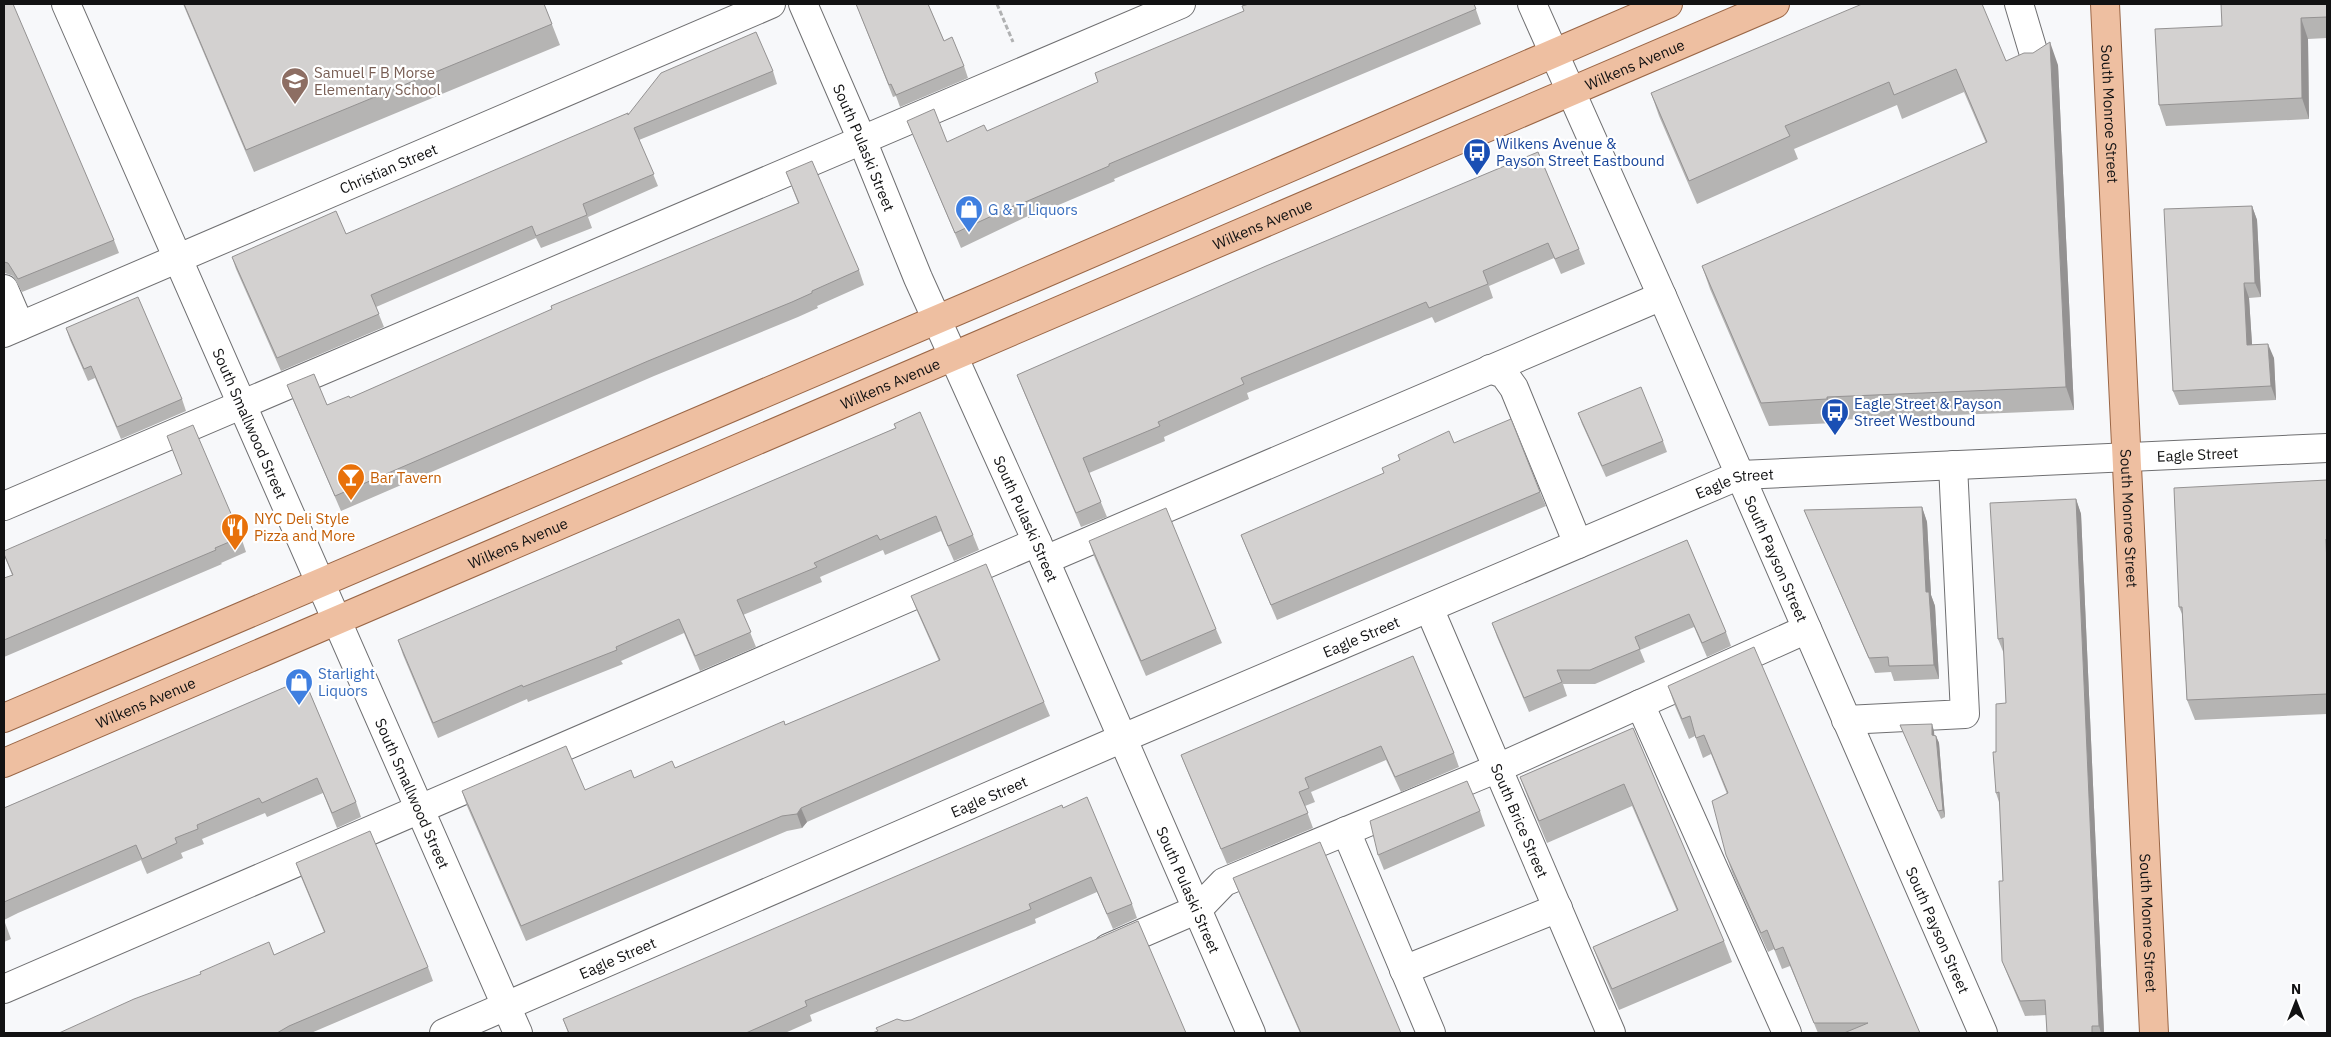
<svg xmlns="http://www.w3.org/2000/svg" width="2331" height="1037" font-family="'IBM Plex Sans',sans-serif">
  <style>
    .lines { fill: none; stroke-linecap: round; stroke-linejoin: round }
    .minor-casing { stroke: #6f6f71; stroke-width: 30 }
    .major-casing { stroke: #9a6646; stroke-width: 30 }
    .path { stroke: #b0b1b2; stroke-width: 3; stroke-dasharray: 5 2.5; stroke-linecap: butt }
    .minor { stroke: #fff; stroke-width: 28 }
    .major { stroke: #eebfa1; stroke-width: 28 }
    .wall { fill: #b5b4b3 }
    .shaded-wall { fill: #949292 }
    .building { fill: #d3d1d0; stroke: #949292 }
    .labels { text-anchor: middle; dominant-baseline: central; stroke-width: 4.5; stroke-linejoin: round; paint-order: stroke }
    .street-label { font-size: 15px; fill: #121213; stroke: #fff }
    .education-label { font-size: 15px; fill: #785e54; stroke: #fff; text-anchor: start }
    .transit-label { font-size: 15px; fill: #164399; stroke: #fff; text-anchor: start }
    .shop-label { font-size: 15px; fill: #366cbe; stroke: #fff; text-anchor: start }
    .food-label { font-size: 15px; fill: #c56008; stroke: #fff; text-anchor: start }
  </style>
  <rect width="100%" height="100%" fill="#f7f8fa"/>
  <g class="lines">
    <g class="minor-casing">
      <g id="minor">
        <path id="s1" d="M66 4 518 1033"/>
        <path id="s2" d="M803 4 862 140 918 278 1037 542 1251 1033"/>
        <path id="s3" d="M1532 4 1662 296 1983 1033"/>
        <path d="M2019 4 2036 61"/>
        <path d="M4 289 20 326"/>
        <path id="s4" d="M4 333 771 4"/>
        <path d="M1490 369 1504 374 1514 388 1578 544"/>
        <path d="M4 506 1181 4"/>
        <path d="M1045 560 1662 296"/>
        <path id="s5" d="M1429 608 1611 1033"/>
        <path d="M1640 704 1787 1033"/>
        <path d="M1846 720 1965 714 1953 465"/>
        <path d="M1346 831 1431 1033"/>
        <path d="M1108 948 1198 909 1224 882 1498 768 1807 629"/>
        <path d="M1404 970 1558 908"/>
        <path d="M4 989 1037 542"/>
        <path id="s6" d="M444 1033 1123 738 1740 475 2327 448"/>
      </g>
    </g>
    <g class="major-casing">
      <g id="major">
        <path id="s7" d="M2105 4 2154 1033"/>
        <path d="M4 718 978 302 1668 4"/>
        <path id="s8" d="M4 763 1775 4"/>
      </g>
    </g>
    <path class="path" d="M997 4 1013 42"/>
    <use href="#minor" class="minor"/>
    <use href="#major" class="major"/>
  </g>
  <path class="wall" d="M4 4 114 240 119 253 22 292 13 276 5 273 4 274Z
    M183 4H544L560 45 254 172Z
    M856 4H928L944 41 964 66 968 78 900 107 896 96 893 97Z
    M1474 4 1481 24 1114 179 1115 181 1028 218V216L961 248 913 135 907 121 947 142Z
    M2327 4V38L2308 39 2309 119 2166 126 2159 105 2222 26Z
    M2006 61 2058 65 2074 410 1835 420V423L1769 426 1710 289 1702 266 1986 143 1964 92 1902 119 1897 105 1794 149 1798 159 1697 204 1659 116 1651 93Z
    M773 71 777 84 639 140 658 186 588 217 592 228 541 248 536 238 376 307 384 327 281 371 236 269 232 257 346 234 628 115Z
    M1538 152 1579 249 1585 264 1561 274 1554 258 1489 286 1493 298 1435 323 1432 317 1247 393 1249 399 1164 437 1165 441 1089 473 1107 517 1081 527 1023 390 1017 375Z
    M786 172 859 270 864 285 817 306 818 308 798 317 654 376 341 511 293 400 287 385 327 405 350 398 798 203Z
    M2252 206 2257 220 2261 297 2249 298 2252 345 2274 358 2276 400 2179 405 2173 391Z
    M66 328 182 399 186 411 121 439 95 378 88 381 70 340Z
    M1578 413 1663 441 1667 452 1606 477 1582 424Z
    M894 424 973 535 979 550 954 561 941 531 885 555 883 550 820 577 822 582 743 615 756 647 700 671 684 633 621 661 623 664 528 702 527 699 438 738 403 655 398 640 896 428Z
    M167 436 241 537 246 552 221 563 222 564 4 657V578L12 575 4 555 182 474Z
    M1454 443 1540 492 1546 506 1277 620 1247 550 1241 535Z
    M2327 480V714L2195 720 2187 700 2182 614 2179 607Z
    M2076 499 2081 514 2104 1033H2047L2046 1015 2025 1016 2008 976 2002 961 2003 881 2000 805 1996 793V752L2006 703 2004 654 1998 639Z
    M1922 507 1927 522 1931 595 1935 606 1939 679 1894 681 1891 672 1875 673 1810 524 1804 510Z
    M1687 540 1726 632 1731 646 1707 657 1694 627 1640 650 1645 662 1609 678 1595 684H1563L1567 696 1529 712 1497 637 1492 623Z
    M1089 541 1216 629 1222 643 1146 676 1094 556Z
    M911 596 1044 702 1050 716 807 822 802 828 787 831 526 941 467 806 462 791 585 790 634 778 675 768 785 725 939 661 917 611Z
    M1413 656 1454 753 1459 767 1401 792 1386 760 1311 792 1315 802 1305 806 1313 828 1227 864 1187 770 1181 755Z
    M304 679 356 802 361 817 337 828 323 793 267 817 265 813 202 839 204 844 181 853 183 858 147 874 141 860 18 913 4 920 11 939 4 942V808Z
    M1668 686 1920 1033H1818L1790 966 1782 969 1774 949 1768 952 1733 875 1726 855 1727 794 1711 754 1703 758 1695 736 1689 739 1675 706Z
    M1900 725 1934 731V735L1936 736 1939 743 1945 817 1941 819Z
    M1633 728 1724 941 1732 962 1619 1010 1601 968 1593 947 1677 911 1632 806 1547 843 1528 798 1520 777Z
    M1063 808 1132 904 1137 918 1113 929 1097 892 1035 919 1036 923 810 1015 812 1021 785 1033H568L563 1019Z
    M1480 811 1485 826 1384 870 1378 855Z
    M296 863 428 967 433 981 311 1033H59L274 955 324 932 301 877Z
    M1233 878 1401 1033H1300L1239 893Z"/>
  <path class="shaded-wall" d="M2301 18 2308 39 2309 119 2302 98Z
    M2050 42 2058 65 2074 410 2066 387Z
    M2252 206 2257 220 2261 297 2255 283Z
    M2244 283 2249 298 2253 359 2247 345Z
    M2268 344 2274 358 2276 400 2271 386Z
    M1827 397 1835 420V423L1827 399Z
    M2076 499 2081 514 2104 1033H2101L2099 1026Z
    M1922 507 1927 522 1931 595 1935 606 1939 679 1934 665 1926 592Z
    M2326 539 2327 544V567Z
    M1932 724 1934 731 1935 743 1932 735Z
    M1936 736 1939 743 1945 817 1943 810Z
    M801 808 807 822 802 828 797 814Z"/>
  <path class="building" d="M4 4H13L114 240 18 279 8 263 4 262Z
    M184 4H544L552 24 246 150Z
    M856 4H928L944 41 952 37 964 66 896 95 891 84 889 85Z
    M1249 4H1474L1476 9 1109 164V166L1023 203 1022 202 955 233 907 121 934 109 947 142 984 125 987 131 1098 82 1095 73 1244 11 1242 6Z
    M1862 4H1982L2006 61 2024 53H2033L2050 42 2066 387 1827 397V399L1761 403 1702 266 1987 142 1956 69 1894 95 1889 82 1785 126 1790 136 1689 181 1651 93Z
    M2221 4H2327V17L2301 18 2302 98 2159 105 2155 29 2222 26Z
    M756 32 773 71 634 128 654 174 583 204 587 215 536 236 532 226 371 295 379 314 277 358 232 257 336 211 346 234 569 138 628 113V115L661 73Z
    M1538 152 1579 249 1555 259 1548 243 1483 271 1488 284 1429 308 1426 302 1241 378 1244 384 1158 422 1160 426 1083 458 1101 502 1076 513 1017 375 1266 266Z
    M812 161 859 270 812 291V293L792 302 648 361 335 496 287 385 314 374 327 405 349 396 350 398 552 309 551 306 799 203 786 172Z
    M2252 206 2255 283H2244L2247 345 2268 344 2271 386 2173 391 2164 209Z
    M138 297 182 399 117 427 91 366 84 369 66 328Z
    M1641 387 1663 441 1602 466 1578 413Z
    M920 412 973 535 948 546 936 516 880 540 877 535 814 563 817 567 737 600 751 632 695 656 679 619 616 647 617 650 523 687 522 685 433 723 398 640 896 428 894 424Z
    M1511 419 1540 492 1271 605 1241 535 1384 473 1382 468 1400 460 1398 455 1449 431 1454 443Z
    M193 425 241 537 215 548 216 550 4 640V578L13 575 4 554V551L182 474 167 436Z
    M2327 480V539H2326L2327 567V694L2187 700 2182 607H2179L2174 488Z
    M2076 499 2099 1026H2092V1033H2047L2045 1000 2020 1001 2002 961 1999 881H2003L1999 792 1996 793 1993 752H1996V704L2006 703 2003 638 1998 639 1990 503Z
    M1922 507 1926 592H1929L1934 665 1889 666 1888 657 1869 658 1804 510Z
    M1166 508 1216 629 1141 661 1089 541Z
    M1687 540 1726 632 1702 643 1689 614 1635 637 1640 649 1604 664 1590 670H1557L1562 682 1524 698 1492 623Z
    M986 564 1044 702 801 808 797 814 782 816 521 926 462 791 566 746 585 790 631 770 634 778 672 761 675 768 784 721 785 725 940 660 911 596Z
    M1754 647 1920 1033H1844L1868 1023H1814L1783 947 1775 950 1767 930 1761 933 1726 855 1712 801 1728 793 1704 735 1696 738 1690 716 1682 719 1668 686Z
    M1413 656 1454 753 1395 777 1381 746 1305 778 1309 788 1299 792 1308 813 1221 849 1181 755Z
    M304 679 356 802 332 813 317 778 262 803 259 798 197 825 198 829 175 838 177 843 142 859 136 845 4 902V808Z
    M1932 724V735L1936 736 1943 810 1938 811 1900 725Z
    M1633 728 1724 941 1612 989 1593 947 1678 910 1624 784 1539 821 1520 777Z
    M1467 781 1480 811 1378 855 1370 821Z
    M1087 797 1132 904 1107 914 1091 877 1029 904 1031 909 805 1001 807 1006 746 1033H569L563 1019 1062 805 1063 808Z
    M370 831 428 967 289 1026 277 1033H59L134 999 201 974 200 972 269 942 274 955 325 932 296 863Z
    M1320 842 1401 1033H1301L1233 878Z
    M1138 921 1186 1033H872L878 1031 876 1028 897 1019 904 1021 911 1020Z"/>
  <defs>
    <g id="school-pin" transform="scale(1.4375)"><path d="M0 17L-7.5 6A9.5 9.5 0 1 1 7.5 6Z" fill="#8d6e63" stroke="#fff"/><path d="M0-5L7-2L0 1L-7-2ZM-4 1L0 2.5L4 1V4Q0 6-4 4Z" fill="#fff"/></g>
    <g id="bus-pin" transform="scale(1.4375)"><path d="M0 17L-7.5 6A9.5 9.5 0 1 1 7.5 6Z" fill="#1a4fb4" stroke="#fff"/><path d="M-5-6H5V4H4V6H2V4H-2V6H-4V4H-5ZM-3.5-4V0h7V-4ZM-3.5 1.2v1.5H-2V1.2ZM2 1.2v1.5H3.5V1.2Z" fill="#fff"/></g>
    <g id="shop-pin" transform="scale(1.4375)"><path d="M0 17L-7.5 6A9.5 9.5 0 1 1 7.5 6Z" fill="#3f7fe0" stroke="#fff"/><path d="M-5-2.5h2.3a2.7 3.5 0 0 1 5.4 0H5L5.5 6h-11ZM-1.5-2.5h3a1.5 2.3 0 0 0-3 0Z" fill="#fff"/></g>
    <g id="bar-pin" transform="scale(1.4375)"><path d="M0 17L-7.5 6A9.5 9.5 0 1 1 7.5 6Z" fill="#e8710a" stroke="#fff"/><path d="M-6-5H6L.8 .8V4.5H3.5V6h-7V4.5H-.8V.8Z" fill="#fff"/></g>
    <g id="restaurant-pin" transform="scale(1.4375)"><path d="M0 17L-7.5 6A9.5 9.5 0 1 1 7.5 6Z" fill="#e8710a" stroke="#fff"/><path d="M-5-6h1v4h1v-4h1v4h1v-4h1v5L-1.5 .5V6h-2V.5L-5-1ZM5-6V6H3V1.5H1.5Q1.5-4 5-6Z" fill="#fff"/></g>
  </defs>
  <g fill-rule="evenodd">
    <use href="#school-pin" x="295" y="81"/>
    <use href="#bus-pin" x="1477" y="152"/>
    <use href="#shop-pin" x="969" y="209"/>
    <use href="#bus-pin" x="1835" y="412"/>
    <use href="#bar-pin" x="351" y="477"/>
    <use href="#restaurant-pin" x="235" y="527"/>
    <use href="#shop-pin" x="299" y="682"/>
  </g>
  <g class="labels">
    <g class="street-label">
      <text stroke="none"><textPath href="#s8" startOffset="1774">Wilkens Avenue</textPath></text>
      <text stroke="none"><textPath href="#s7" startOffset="110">South Monroe Street</textPath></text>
      <text stroke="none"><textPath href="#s2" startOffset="156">South Pulaski Street</textPath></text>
      <text stroke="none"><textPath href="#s4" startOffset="418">Christian Street</textPath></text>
      <text stroke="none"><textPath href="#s8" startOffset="1369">Wilkens Avenue</textPath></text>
      <text stroke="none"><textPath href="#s8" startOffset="964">Wilkens Avenue</textPath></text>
      <text stroke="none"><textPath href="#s1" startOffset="458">South Smallwood Street</textPath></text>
      <text stroke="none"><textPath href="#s6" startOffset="1869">Eagle Street</textPath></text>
      <text stroke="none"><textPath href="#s6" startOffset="1404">Eagle Street</textPath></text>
      <text stroke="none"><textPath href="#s2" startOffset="561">South Pulaski Street</textPath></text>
      <text stroke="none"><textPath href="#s7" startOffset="515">South Monroe Street</textPath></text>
      <text stroke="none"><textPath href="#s8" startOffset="559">Wilkens Avenue</textPath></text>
      <text stroke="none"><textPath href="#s3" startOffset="606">South Payson Street</textPath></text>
      <text stroke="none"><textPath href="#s6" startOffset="999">Eagle Street</textPath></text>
      <text stroke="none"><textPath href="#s8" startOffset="154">Wilkens Avenue</textPath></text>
      <text stroke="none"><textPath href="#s1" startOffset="862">South Smallwood Street</textPath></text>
      <text stroke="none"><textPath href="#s6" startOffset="594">Eagle Street</textPath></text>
      <text stroke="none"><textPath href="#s5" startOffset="231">South Brice Street</textPath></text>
      <text stroke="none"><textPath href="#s2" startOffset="966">South Pulaski Street</textPath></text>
      <text stroke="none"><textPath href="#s7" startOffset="920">South Monroe Street</textPath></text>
      <text stroke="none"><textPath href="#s3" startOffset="1011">South Payson Street</textPath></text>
      <text stroke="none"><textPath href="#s6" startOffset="189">Eagle Street</textPath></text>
    </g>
    <g class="education-label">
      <text x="314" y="72">Samuel F B Morse<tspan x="314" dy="17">Elementary School</tspan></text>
    </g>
    <g class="transit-label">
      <text x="1496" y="143">Wilkens Avenue &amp;<tspan x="1496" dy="17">Payson Street Eastbound</tspan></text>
      <text x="1854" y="403">Eagle Street &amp; Payson<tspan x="1854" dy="17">Street Westbound</tspan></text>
    </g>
    <g class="shop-label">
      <text x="988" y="209">G &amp; T Liquors</text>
      <text x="318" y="673">Starlight<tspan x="318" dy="17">Liquors</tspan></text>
    </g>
    <g class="food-label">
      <text x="370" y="477">Bar Tavern</text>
      <text x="254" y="518">NYC Deli Style<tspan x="254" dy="17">Pizza and More</tspan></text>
    </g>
  </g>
  <rect width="2331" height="1037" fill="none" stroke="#121213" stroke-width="10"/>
  <g transform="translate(2296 1002)" stroke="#ffffff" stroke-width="4" paint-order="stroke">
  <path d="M0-4L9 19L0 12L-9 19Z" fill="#121213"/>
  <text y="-8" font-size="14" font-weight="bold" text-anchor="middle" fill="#121213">N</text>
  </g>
</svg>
